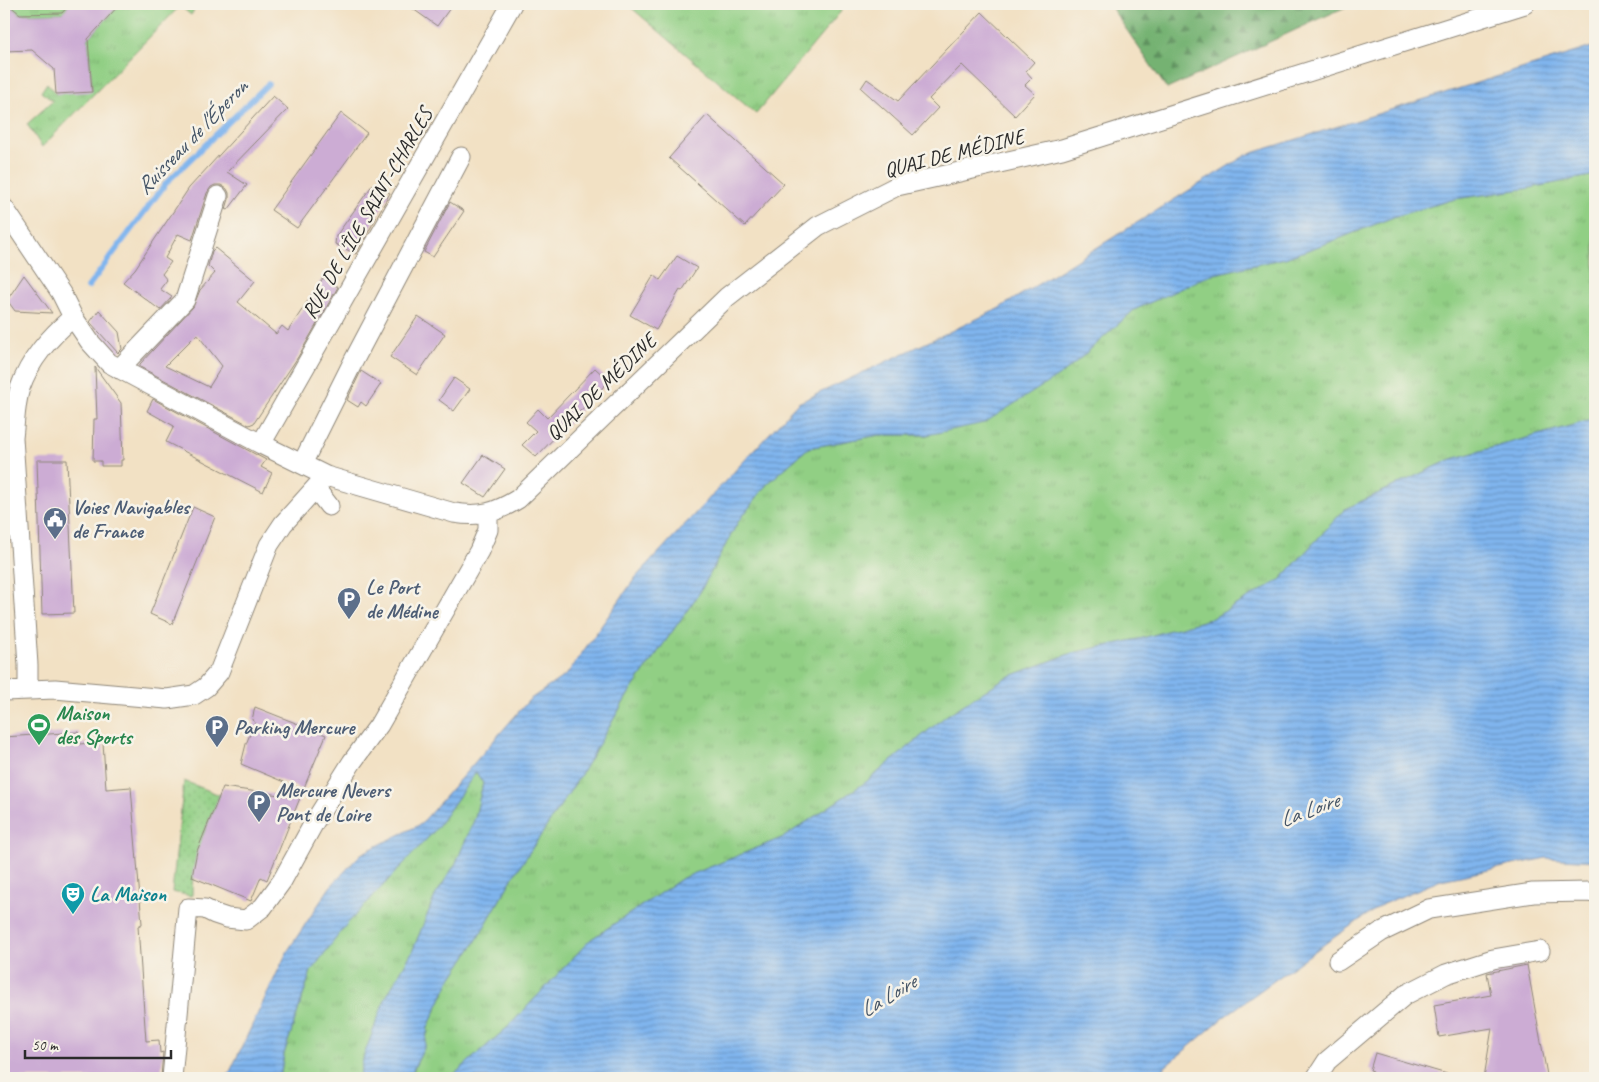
<svg xmlns="http://www.w3.org/2000/svg" width="1599" height="1082" font-family="Caveat,sans-serif">
  <style>
    .grass { fill: url(#grass-tufts); stroke: #5e7d58 }
    .forest { fill: url(#forest-firs); stroke: #506e4e }
    .park { fill: url(#park-dots); stroke: #5e7d58 }
    .water { fill: url(#water-rules); stroke: #56708c }
    .lines { fill: none; stroke-linecap: round; stroke-linejoin: round }
    .stream { stroke: #80b5ee; stroke-width: 5.5 }
    .building { fill: #ccacd4; fill-rule: evenodd }
    .minor-casing { stroke: #8e8678; stroke-width: 21 }
    .minor { stroke: #fff; stroke-width: 19 }
    .labels { text-anchor: middle; dominant-baseline: central; stroke-width: 5; stroke-linejoin: round; paint-order: stroke }
    .street-label { font-size: 21px; fill: #2b2b2b; stroke: #f7f3e8 }
    .service-label { font-size: 21px; font-weight: bold; fill: #4e5e75; stroke: #f7f3e8; text-anchor: start }
    .leisure-label { font-size: 21px; font-weight: bold; fill: #27864d; stroke: #f7f3e8; text-anchor: start }
    .culture-label { font-size: 21px; font-weight: bold; fill: #0d838f; stroke: #f7f3e8; text-anchor: start }
    .water-label { font-size: 22px; font-style: italic; fill: #445466; stroke: #f7f3e8 }
  </style>
  <defs>
    <pattern id="grass-tufts" width="24" height="20" patternUnits="userSpaceOnUse" patternTransform="scale(1.25)"><rect width="24" height="20" fill="#91cf84"/><path d="M3 7l-1-3M5 7V3M7 7l1-3M15 17l-1-3M17 17v-4M19 17l1-3" fill="none" stroke="#7db272"/></pattern>
    <pattern id="forest-firs" width="22" height="20" patternUnits="userSpaceOnUse" patternTransform="scale(1.25)"><rect width="22" height="20" fill="#74b272"/><path d="M5 1l3.5 6h-7zM16 11l3.5 6h-7z" fill="#5f915e"/></pattern>
    <pattern id="park-dots" width="8" height="8" patternUnits="userSpaceOnUse" patternTransform="scale(1.25)"><rect width="8" height="8" fill="#91cf84"/><path d="M2 2h.1M6 6h.1" fill="none" stroke="#7db272" stroke-width="1.8" stroke-linecap="round"/></pattern>
    <pattern id="water-rules" width="6" height="5" patternUnits="userSpaceOnUse" patternTransform="scale(1.25)"><rect width="6" height="5" fill="#80b5ee"/><path d="M0 2.5h6" fill="none" stroke="#6993c1"/></pattern>
  </defs>
  <rect width="100%" height="100%" fill="#f7f3e8"/>
  <filter id="ink" filterUnits="userSpaceOnUse"><feTurbulence type="fractalNoise" baseFrequency=".02" numOctaves="2"/><feDisplacementMap in="SourceGraphic" scale="10" xChannelSelector="R" yChannelSelector="G"/><feConvolveMatrix kernelMatrix="1 2 1 2 8 2 1 2 1" color-interpolation-filters="sRGB"/></filter>
  <filter id="wash" filterUnits="userSpaceOnUse"><feTurbulence type="fractalNoise" baseFrequency=".0096" numOctaves="4" result="noise"/><feDisplacementMap in="SourceGraphic" scale="20" xChannelSelector="R" yChannelSelector="G"/><feGaussianBlur stdDeviation="1.12" result="paint"/><feColorMatrix in="noise" values="0 0 0 0 0 0 0 0 0 0 0 0 0 0 0 0 0 1.4 0 .05"/><feComposite in="paint" operator="in"/></filter>
  <g filter="url(#wash)">
    <rect width="100%" height="100%" fill="#f2e1c4"/>
    <path class="grass" d="M8 4H70L62 13 20 14Z
      M120 4H190L194 10 191 15 180 6 42 147 27 124 53 101 41 92 47 83 56 94 92 91 88 39Z
      M627 4H847L756 114Z
      M1595 175V419L1452 459 1345 509 1280 580 1213 618 1143 638 1072 653 1005 678 946 716 866 782 784 837 683 878 590 940 508 1027 450 1078H414L412 1072 425 1046 428 1027 449 982 476 941 513 877 580 776 629 693 700 592 738 522 767 484 808 448 879 435H927L1066 371 1134 310 1210 275 1285 258 1333 241 1396 216 1455 199 1530 188Z
      M476 772 483 783 475 818 456 863 435 896 412 952 386 997 364 1055 359 1078H280L284 1054 311 971 346 925 436 829Z"/>
    <path class="forest" d="M1109 4H1352L1167 89Z"/>
    <path class="park" d="M184 781 220 795C205 831 192 856 192 896L172 892Z"/>
    <path class="water" d="M1595 46V175L1530 188 1455 199 1396 216 1333 241 1285 258 1210 275 1134 310 1066 371 984 423 927 435H879L808 448 767 484 738 522 700 592 629 693 580 776 513 877 476 941 449 982 428 1027 425 1046 412 1072 414 1078H359L364 1055 386 997 412 952 435 896 456 863 475 818 483 783 476 772 436 829 346 925 311 971 284 1054 280 1078H227L287 952 330 887 361 854 421 824 529 700 567 674 636 577 798 403 998 309 1246 155Z
      M1595 419V861L1546 858 1441 880 1383 904 1326 943 1224 1017 1152 1078H450L508 1027 590 940 683 878 784 837 866 782 946 716 1005 678 1072 653 1143 638 1213 618 1280 580 1345 509 1452 459Z"/>
    <g class="lines">
      <path class="stream" d="M88 287 167 182 268 84"/>
    </g>
    <g id="blocks">
      <path class="building" d="M4 4H8L20 14 62 13 70 4H120L88 39 92 92 56 94 54 69 32 50 4 51Z
        M406 4H453L437 26Z
        M982 12 1034 62 1026 71 1032 78 1025 85 1035 94 1015 116 962 65 929 99 938 108 913 135 861 88 867 79 898 101Z
        M273 96 288 109 227 172 247 185 228 210 226 209 229 199V193L227 189 221 185H215L211 187 207 193 192 240 178 234 165 258 171 262 162 274 167 280 160 289 172 297 160 310 123 282 135 269 189 188Z
        M341 113 367 133 297 228 271 210Z
        M707 115 784 184 745 226 669 158Z
        M373 184 390 193 356 254 335 244 336 236Z
        M450 202 464 211 433 257 424 252Z
        M215 248 255 281 238 302 276 334 282 326 288 331 323 278 338 287 298 357 254 423 249 425 140 367V364L193 307 200 290 215 273 208 266 212 251ZM197 334 222 366 209 387 165 366Z
        M677 256 697 268 682 291 680 290 656 330 630 315 654 275 660 280Z
        M24 275 52 313 15 311 7 300Z
        M99 310 119 332 122 349 118 353 90 322Z
        M418 316 445 334 417 375 390 357Z
        M95 367 121 403 123 460H121V466H101V461H93L94 419H97Z
        M595 368 609 381 536 457 522 445 536 431 526 422 538 409 547 418Z
        M361 371 381 384 366 406 361 402 358 407 347 400Z
        M454 378 470 389 454 411 439 400Z
        M153 399 266 460 261 467 272 473 263 492 166 442 174 426 147 411Z
        M483 455 505 469 485 497 463 483Z
        M37 460H67L74 613 42 614Z
        M193 507 215 517 172 624 150 614Z
        M255 707 326 735 303 790 241 764 246 744 255 722 252 720Z
        M79 732V744L103 742 106 789 131 787 142 924 138 926 146 1041 159 1040 160 1053 163 1052 161 1078H4V737Z
        M223 787 300 798 267 880 261 877 251 901 192 877 197 851Z
        M1527 965 1547 1075 1534 1078H1484L1492 1028 1439 1037 1434 1005 1491 995 1487 973Z
        M1375 1053 1447 1074 1446 1078H1386L1372 1074 1373 1071 1370 1070Z"/>
    </g>
  </g>
  <g filter="url(#ink)">
    <use href="#blocks" fill-opacity="0" stroke="#8e8678" stroke-width="1"/>
    <g class="lines">
      <g class="minor-casing">
        <path id="minor" d="M4 208 61 293 73 317 90 342 109 363 261 444 326 476 454 513C481 517 495 513 518 499L727 297 818 226 897 186 1062 149 1525 4
          M119 369 185 300 218 196
          M261 444 512 4
          M302 464 354 360 461 157
          M316 489 329 506
          M28 690V665L13 438C15 422 15 404 20 388 30 359 50 337 73 317
          M4 691 55 689 167 699 194 695 206 687 219 672 269 545 283 524 326 476
          M1338 961 1381 932 1429 909 1533 893 1588 892 1595 893
          M172 1078 188 908 205 909 215 914 227 918 246 920 263 907 282 881 315 821 352 762 379 725 479 551 488 530V514
          M1316 1078 1327 1061 1405 995 1446 974 1493 959 1540 951"/>
      </g>
      <use href="#minor" class="minor"/>
    </g>
  </g>
  <defs>
    <g id="civic-pin" transform="scale(1.25)"><path d="M0 17L-7.5 6A9.5 9.5 0 1 1 7.5 6Z" fill="#5c6f8a" stroke="#f7f3e8"/><path d="M-.6-6.5H3V-4.5H.6V-3L4-1V1h2V6H-6V1h2V-1L-.6-3ZM-1.2 2.5V6h2.4V2.5Z" fill="#fff"/></g>
    <g id="parking-pin" transform="scale(1.25)"><path d="M0 17L-7.5 6A9.5 9.5 0 1 1 7.5 6Z" fill="#5c6f8a" stroke="#f7f3e8"/><path d="M-3.5-5.5H1a3.5 3.5 0 0 1 0 7H-1V5.5H-3.5ZM-1-3.4V-.6H.8a1.4 1.4 0 0 0 0-2.8Z" fill="#fff"/></g>
    <g id="stadium-pin" transform="scale(1.25)"><path d="M0 17L-7.5 6A9.5 9.5 0 1 1 7.5 6Z" fill="#2e9e5b" stroke="#f7f3e8"/><path d="M0-5a6.5 5 0 1 0 0 10a6.5 5 0 1 0 0-10ZM-3.5-1.8h7v3.6h-7Z" fill="#fff"/></g>
    <g id="theatre-pin" transform="scale(1.25)"><path d="M0 17L-7.5 6A9.5 9.5 0 1 1 7.5 6Z" fill="#0f9aa8" stroke="#f7f3e8"/><path d="M-5-5.5Q0-4 5-5.5V0Q5 5 0 6Q-5 5-5 0ZM-3.3-2.5H-1v1.5H-3.3ZM1-2.5H3.3v1.5H1ZM-2.8 1Q0 5.5 2.8 1Z" fill="#fff"/></g>
  </defs>
  <g fill-rule="evenodd">
    <use href="#civic-pin" x="55" y="519"/>
    <use href="#parking-pin" x="349" y="599"/>
    <use href="#stadium-pin" x="39" y="725"/>
    <use href="#parking-pin" x="217" y="727"/>
    <use href="#parking-pin" x="259" y="802"/>
    <use href="#theatre-pin" x="73" y="894"/>
  </g>
  <g class="labels">
    <g class="street-label">
      <text transform="translate(954 153) rotate(-14)">QUAI DE MÉDINE</text>
      <text transform="translate(367 213) rotate(-60)">RUE DE L'ÎLE SAINT-CHARLES</text>
      <text transform="translate(601 387) rotate(-44)">QUAI DE MÉDINE</text>
    </g>
    <g class="service-label">
      <text x="72" y="507">Voies Navigables<tspan x="72" dy="24">de France</tspan></text>
      <text x="366" y="587">Le Port<tspan x="366" dy="24">de Médine</tspan></text>
      <text x="234" y="727">Parking Mercure</text>
      <text x="276" y="790">Mercure Nevers<tspan x="276" dy="24">Pont de Loire</tspan></text>
    </g>
    <g class="leisure-label">
      <text x="56" y="713">Maison<tspan x="56" dy="24">des Sports</tspan></text>
    </g>
    <g class="culture-label">
      <text x="90" y="894">La Maison</text>
    </g>
    <g class="water-label">
      <text transform="translate(192 137) rotate(-46)">Ruisseau de l'Éperon</text>
      <text transform="translate(1309 810) rotate(-20)">La Loire</text>
      <text transform="translate(888 996) rotate(-31)">La Loire</text>
    </g>
  </g>
  <rect width="1599" height="1082" fill="none" stroke="#f7f3e8" stroke-width="20"/>
  <path d="M25 1050v8h146v-8" fill="none" stroke="#2b2b2b" stroke-width="2.5"/>
  <text x="32" y="1050" font-size="15" fill="#2b2b2b" stroke="#f7f3e8" stroke-width="4" paint-order="stroke">50 m</text>
</svg>
